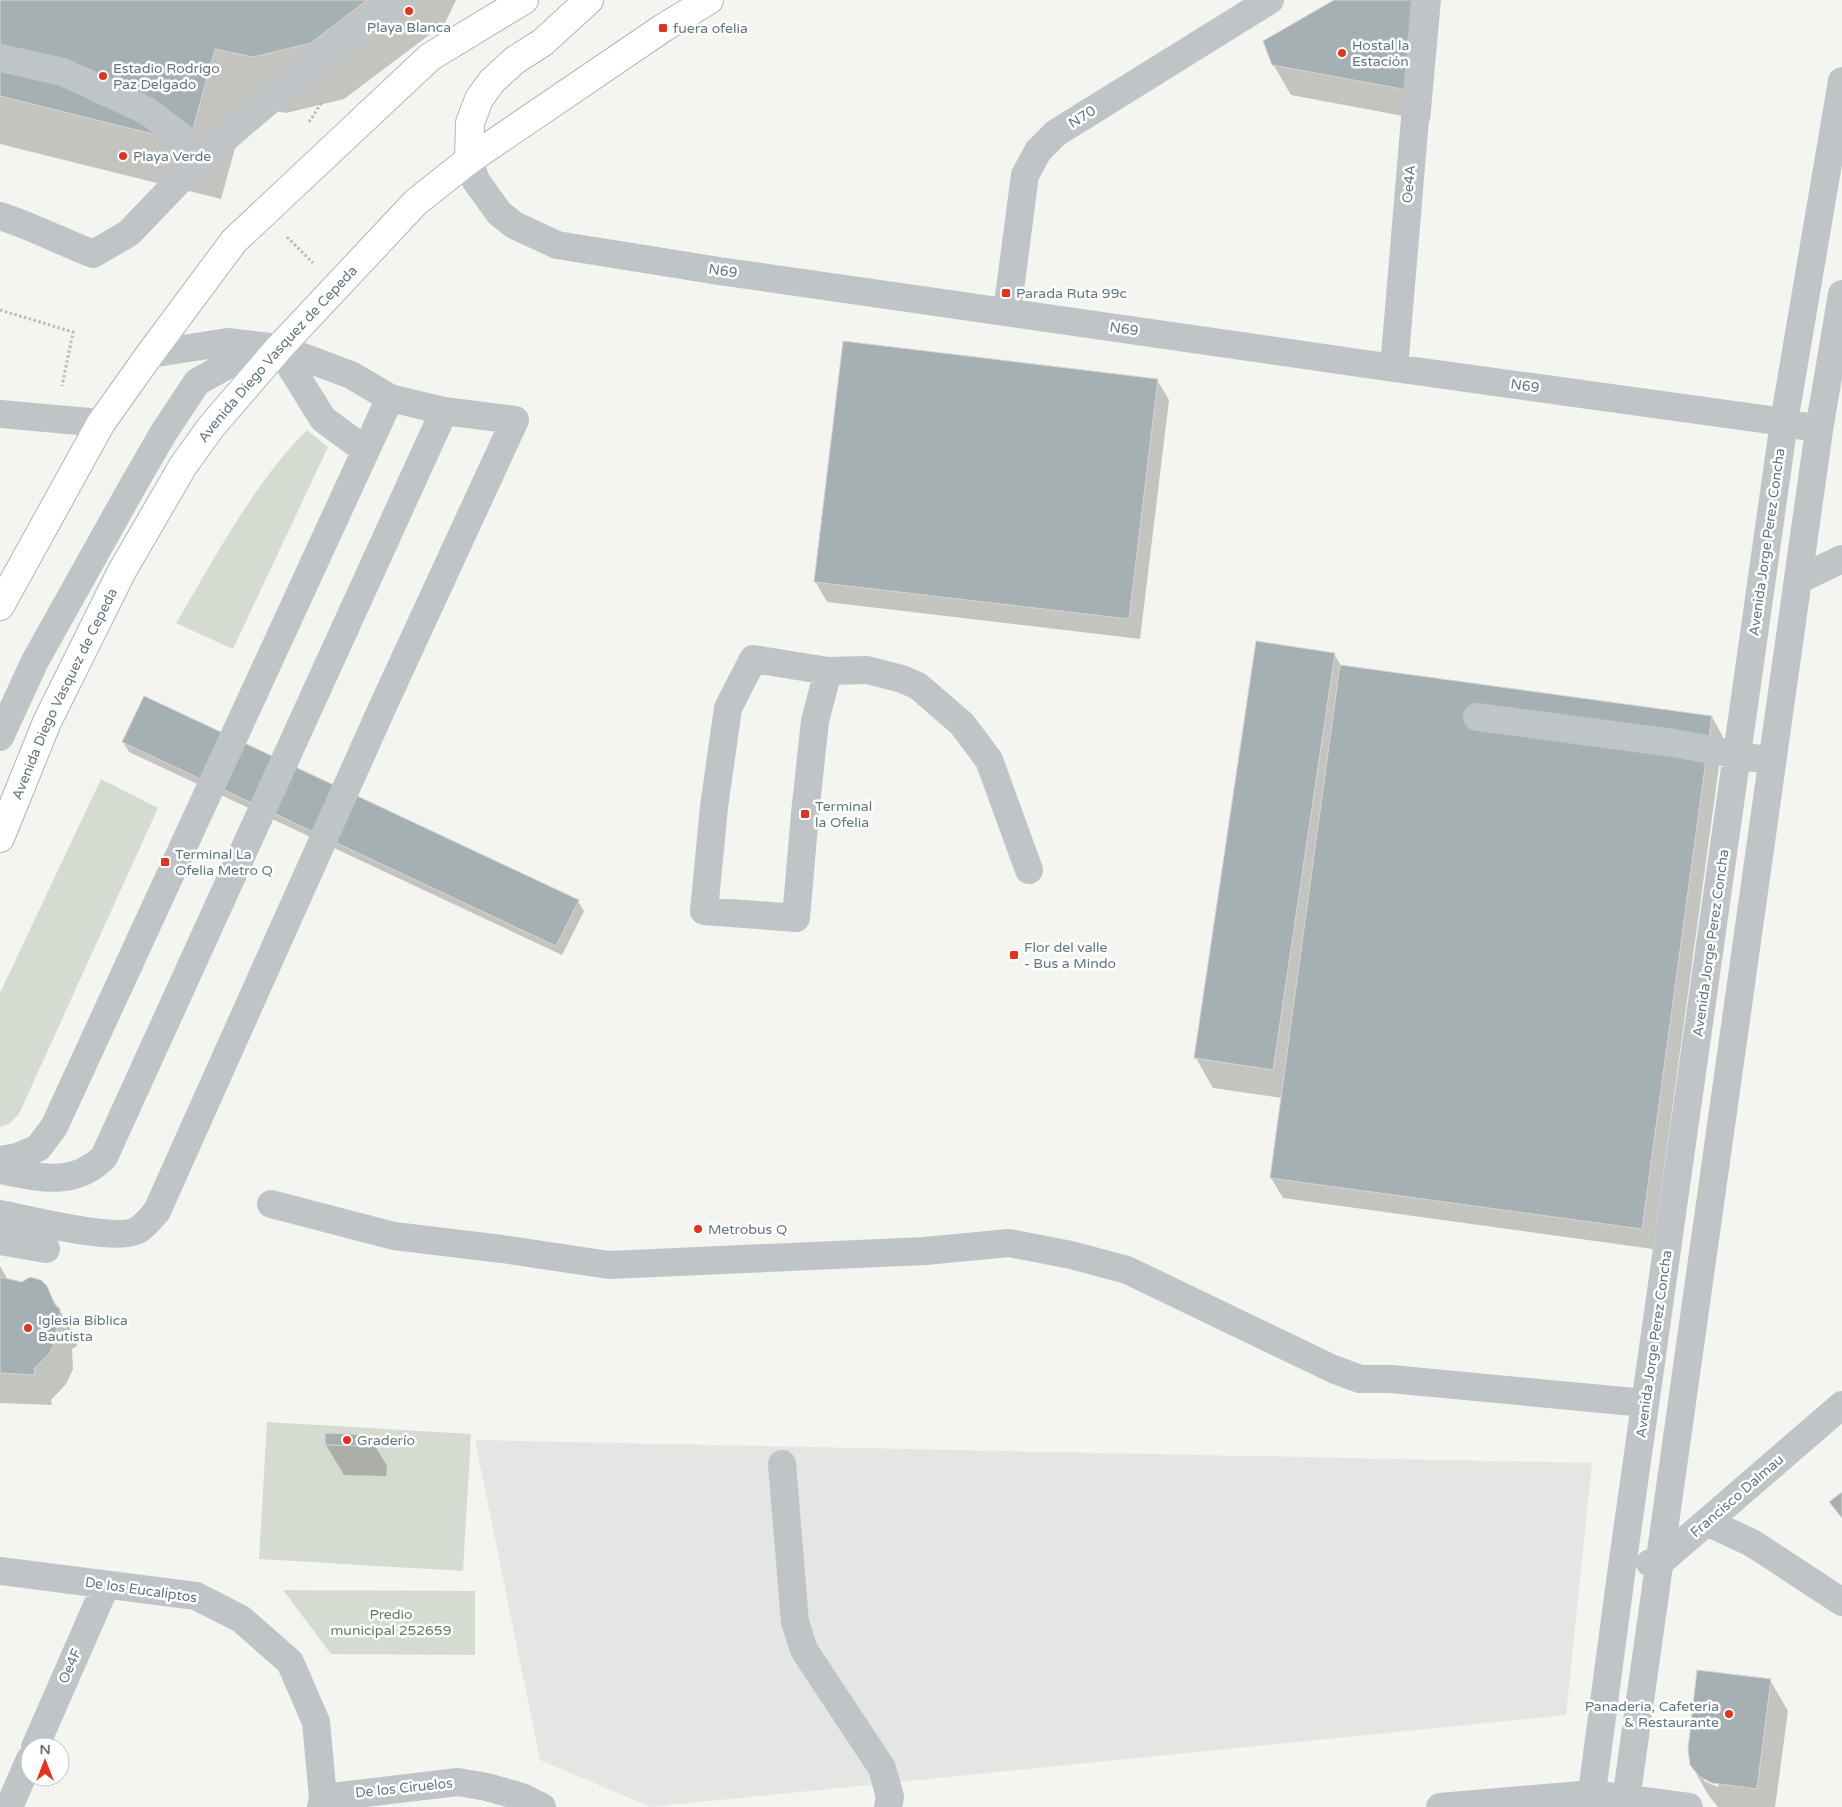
<svg xmlns="http://www.w3.org/2000/svg" width="1842" height="1807" font-family="'Varela Round',sans-serif">
  <style>
    .built { fill: #e5e5e3 }
    .green { fill: #d6dbd1 }
    .shadow { fill: #0003; fill-rule: evenodd }
    .building { fill: #a5b0b3; stroke: #d5d5d3 }
    .lines { fill: none; stroke-linecap: round; stroke-linejoin: round }
    .major-casing { stroke: #b0b6b8; stroke-width: 30 }
    .path { stroke: #b9bcbd; stroke-width: 3; stroke-dasharray: 2.5 2.5; stroke-linecap: butt }
    .minor { stroke: #bfc4c6; stroke-width: 28 }
    .major { stroke: #fff; stroke-width: 28 }
    .poi-dot { fill: #e6311e; stroke: #fff; stroke-width: 2 }
    .labels { text-anchor: middle; dominant-baseline: central; stroke-width: 5; stroke-linejoin: round; paint-order: stroke }
    .poi-label { font-size: 14px; fill: #627881; stroke: #fff; text-anchor: start }
    .street-label { font-size: 14px; fill: #627881; stroke: #fff }
    .park-label { font-size: 14px; fill: #697961; stroke: #fff }
  </style>
  <rect width="100%" height="100%" fill="#f4f4f0"/>
  <path class="built" d="M475 1440 1592 1463 1566 1715 650 1807 540 1760Z"/>
  <path class="green" d="M307 430 328 447 233 649 176 623C216 557 252 485 307 430Z
    M101 779 158 808 19 1114 9 1124 0 1127V993Z
    M267 1422 471 1434 463 1571 259 1559Z
    M283 1590 475 1591V1655L331 1654Z"/>
  <path class="shadow" d="M0 0H456L445 23 344 99 286 113 247 105 221 199 0 144Z
    M1337 0H1441L1430 121 1291 95 1273 64Z
    M1157 380 1169 400 1140 639 827 602 815 581Z
    M1334 654 1342 667 1712 717 1723 737 1653 1249 1283 1198 1271 1178 1282 1098 1213 1088 1196 1058Z
    M123 742 578 901 584 911 562 955 129 752Z
    M0 1266 8 1280 23 1283 27 1279 34 1278 43 1282 77 1340V1346L72 1349 73 1369 66 1384 51 1400 52 1405 0 1403Z
    M369 1436 387 1466 386 1476 344 1475 326 1445Z
    M1770 1680 1788 1711 1775 1807H1718L1709 1796 1691 1765ZM1704 1778 1719 1784 1718 1787 1704 1781Z"/>
  <path class="building" d="M0 0H367L311 43 253 57 215 49 189 143 0 96Z
    M1334 0H1421L1413 91 1272 65 1263 41Z
    M843 341 1158 379 1129 619 814 582Z
    M1256 641 1335 653 1273 1070 1194 1058Z
    M1340 665 1712 716 1642 1229 1270 1178Z
    M144 696 579 900 556 946 122 742Z
    M0 1277 22 1282 30 1277 41 1280 47 1286 55 1305 60 1309V1316L55 1319 57 1338 49 1354 34 1369 35 1375 0 1373Z
    M325 1433 370 1435 369 1446 325 1445Z
    M1842 1492V1518L1829 1502Z
    M1697 1670 1771 1679 1757 1789 1712 1783 1700 1777 1690 1765 1688 1749Z"/>
  <g class="lines">
    <g class="major-casing">
      <g id="major">
        <path d="M469 160 470 123 479 99 492 81 515 60 542 43 589 0"/>
        <path d="M0 606 101 423 150 354 234 241 430 57 524 0"/>
        <path id="s1" d="M0 838 47 722 122 571 183 466 211 427 279 348 416 202 469 160 663 28 709 0"/>
      </g>
    </g>
    <path class="path" d="M309 122 322 102
      M287 237 313 263
      M0 310 73 332 62 386"/>
    <path class="minor" d="M0 58 63 72 147 111 179 135 196 163 129 233 93 254C62 242 32 226 0 216
      M469 160 476 181 499 213 514 225 557 245 719 271 1394 368 1784 422 1803 426
      M196 163 331 48 400 0
      M1007 312 1025 175 1038 151 1056 133 1270 0
      M279 348 323 419 365 450
      M1394 368 1425 0
      M0 414 101 423
      M1798 580 1842 559
      M828 671 815 721 805 814 796 918 704 911 714 807 728 708 753 659 828 671 867 670 902 679 918 686 962 724 989 760 1029 870
      M1477 717 1673 743 1755 758
      M0 737 35 661 135 482 164 432 197 382 233 362 268 351
      M0 1160 17 1157 38 1148 54 1127 390 398
      M0 1170C38 1177 73 1188 104 1157L444 411
      M271 1204 394 1236 502 1249 609 1265 925 1251 1009 1243 1071 1255 1127 1270 1333 1369 1360 1379H1391L1645 1403
      M0 1214C28 1219 116 1243 138 1230 145 1226 152 1217 157 1211L383 706 515 420 444 411 390 398 351 375 279 348 228 342 150 354
      M0 1241 46 1249
      M782 1464 795 1622 804 1650 882 1768 890 1797 888 1807
      M1707 1522 1752 1543 1842 1602
      M1650 1563 1658 1564 1842 1405
      M0 1571 196 1596 241 1619 290 1662 316 1722 323 1798 321 1807
      M35 1747 106 1585
      M323 1798 458 1782 487 1787 522 1797 542 1807
      M9 1807 30 1759
      M1440 1807 1592 1794 1689 1807
      M1590 1807 1623 1560 1784 422 1842 81
      M1625 1807 1819 430 1842 294"/>
    <use href="#major" class="major"/>
  </g>
  <g class="poi-dot">
    <circle cx="409" cy="11" r="5"/>
    <rect x="658" y="23" width="10" height="10" rx="2.5"/>
    <circle cx="1342" cy="53" r="5"/>
    <circle cx="103" cy="76" r="5"/>
    <circle cx="123" cy="156" r="5"/>
    <rect x="1001" y="288" width="10" height="10" rx="2.5"/>
    <rect x="800" y="809" width="10" height="10" rx="2.5"/>
    <rect x="160" y="857" width="10" height="10" rx="2.5"/>
    <rect x="1009" y="950" width="10" height="10" rx="2.5"/>
    <circle cx="698" cy="1229" r="5"/>
    <circle cx="28" cy="1328" r="5"/>
    <circle cx="347" cy="1440" r="5"/>
    <circle cx="1729" cy="1714" r="5"/>
  </g>
  <g class="labels">
    <g class="poi-label">
      <text x="409" y="27" text-anchor="middle">Playa Blanca</text>
      <text x="673" y="28">fuera ofelia</text>
      <text x="1352" y="45">Hostal la<tspan x="1352" dy="16">Estación</tspan></text>
      <text x="113" y="68">Estadio Rodrigo<tspan x="113" dy="16">Paz Delgado</tspan></text>
      <text x="133" y="156">Playa Verde</text>
      <text x="1016" y="293">Parada Ruta 99c</text>
      <text x="815" y="806">Terminal<tspan x="815" dy="16">la Ofelia</tspan></text>
      <text x="175" y="854">Terminal La<tspan x="175" dy="16">Ofelia Metro Q</tspan></text>
      <text x="1024" y="947">Flor del valle<tspan x="1024" dy="16">- Bus a Mindo</tspan></text>
      <text x="708" y="1229">Metrobus Q</text>
      <text x="38" y="1320">Iglesia Bíblica<tspan x="38" dy="16">Bautista</tspan></text>
      <text x="357" y="1440">Graderío</text>
      <text x="1719" y="1706" text-anchor="end">Panaderia, Cafeteria<tspan x="1719" dy="16">&amp; Restaurante</tspan></text>
    </g>
    <g class="street-label">
      <text transform="translate(1082 117) rotate(-32)">N70</text>
      <text transform="translate(1409 184) rotate(-85)">Oe4A</text>
      <text transform="translate(723 271) rotate(8)">N69</text>
      <text transform="translate(1124 329) rotate(8)">N69</text>
      <text stroke="none"><textPath href="#s1" startOffset="562">Avenida Diego Vasquez de Cepeda</textPath></text>
      <text transform="translate(1525 386) rotate(8)">N69</text>
      <text transform="translate(1767 542) rotate(-82)">Avenida Jorge Perez Concha</text>
      <text stroke="none"><textPath href="#s1" startOffset="158">Avenida Diego Vasquez de Cepeda</textPath></text>
      <text transform="translate(1711 943) rotate(-82)">Avenida Jorge Perez Concha</text>
      <text transform="translate(1654 1344) rotate(-82)">Avenida Jorge Perez Concha</text>
      <text transform="translate(1737 1496) rotate(-41)">Francisco Dalmau</text>
      <text transform="translate(141 1590) rotate(8)">De los Eucaliptos</text>
      <text transform="translate(70 1666) rotate(-66)">Oe4F</text>
      <text transform="translate(404 1788) rotate(-6)">De los Ciruelos</text>
    </g>
    <g class="park-label">
      <text x="391" y="1614">Predio<tspan x="391" dy="16">municipal 252659</tspan></text>
    </g>
  </g>
  <g transform="translate(45 1762)"><circle r="24" fill="#ffffff" stroke="#c0c9cd"/>
  <path d="M0-4L9 19L0 12L-9 19Z" fill="#e6311e"/>
  <text y="-8" font-size="14" font-weight="bold" text-anchor="middle" fill="#627881">N</text>
  </g>
</svg>
